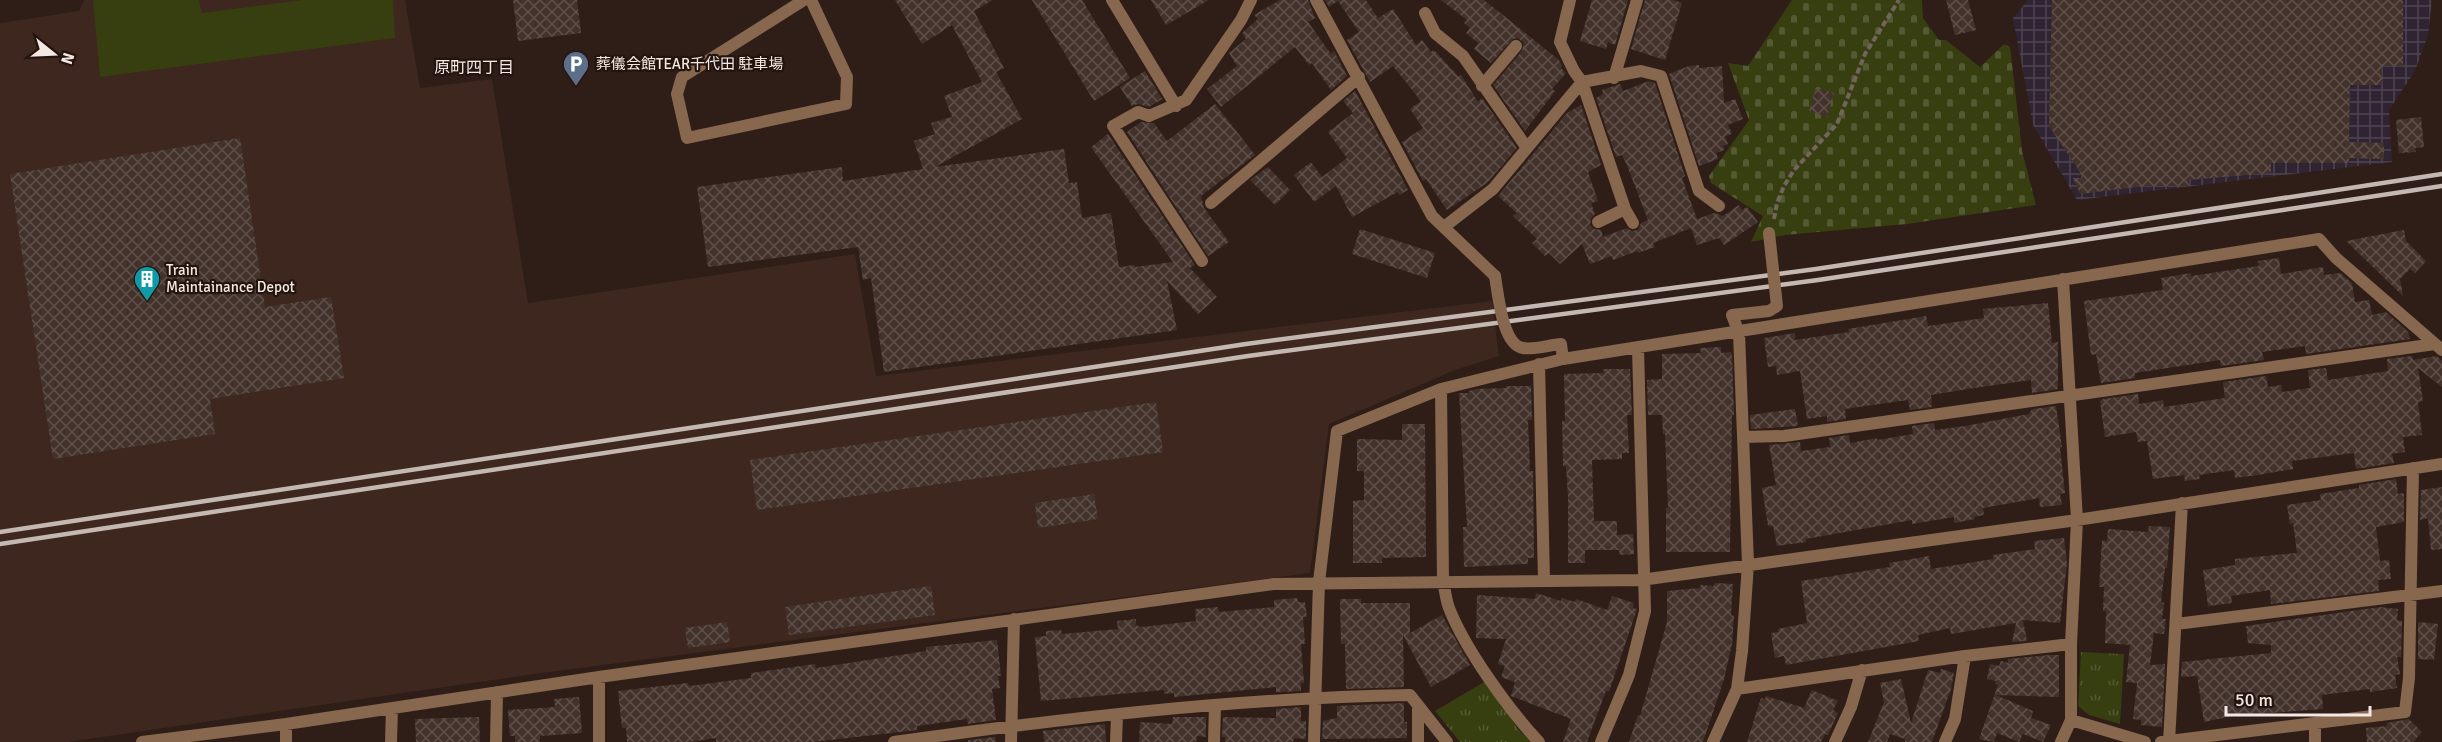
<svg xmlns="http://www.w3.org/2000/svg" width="2442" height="742" font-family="Signika,'Noto Sans JP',sans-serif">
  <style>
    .built { fill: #3d271e }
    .industrial { fill: url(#industrial-grid) }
    .cemetery { fill: url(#cemetery-stones) }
    .park { fill: url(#park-tufts) }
    .pitch { fill: #373e10 }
    .building { fill: url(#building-cross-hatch) }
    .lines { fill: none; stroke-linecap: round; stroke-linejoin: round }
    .path { stroke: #73655e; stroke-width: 4; stroke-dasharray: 6 3; stroke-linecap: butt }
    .minor { stroke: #87674e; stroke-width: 12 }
    .rail { stroke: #c4b8b2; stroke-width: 4.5 }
    .pedestrian-bridge { stroke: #87674e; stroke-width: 12 }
    .labels { text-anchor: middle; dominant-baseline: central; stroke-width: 4.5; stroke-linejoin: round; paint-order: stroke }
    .poi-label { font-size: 15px; fill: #f3e8e3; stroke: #24140e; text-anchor: start }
    .neighbourhood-label { font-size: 16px; fill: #f3e8e3; stroke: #24140e }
  </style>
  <defs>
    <pattern id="industrial-grid" width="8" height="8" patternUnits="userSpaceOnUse" patternTransform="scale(1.5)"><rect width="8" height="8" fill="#302432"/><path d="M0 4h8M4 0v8" fill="none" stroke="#4e4450"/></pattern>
    <pattern id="cemetery-stones" width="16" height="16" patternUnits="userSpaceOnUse" patternTransform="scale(1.5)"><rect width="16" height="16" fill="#373e10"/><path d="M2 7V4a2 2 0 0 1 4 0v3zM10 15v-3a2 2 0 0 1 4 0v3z" fill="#545a33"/></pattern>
    <pattern id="park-tufts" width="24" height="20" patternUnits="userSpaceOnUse" patternTransform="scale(1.5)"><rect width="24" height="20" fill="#373e10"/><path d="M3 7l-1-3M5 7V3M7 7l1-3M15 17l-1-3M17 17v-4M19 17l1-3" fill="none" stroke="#545a33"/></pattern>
    <pattern id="building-cross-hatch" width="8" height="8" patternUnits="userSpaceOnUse" patternTransform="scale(1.5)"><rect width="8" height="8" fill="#43322b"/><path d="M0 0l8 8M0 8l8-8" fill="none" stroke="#5f504a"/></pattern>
  </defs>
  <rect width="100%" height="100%" fill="#2e1e17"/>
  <path class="built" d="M84 0H405L420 88 492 79 528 303 855 254 876 376 1492 301 1499 356 1455 370 1329 424 1310 573 534 674 68 742H0V23L79 11Z"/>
  <path class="industrial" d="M2028 0H2432L2428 35 2415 71 2389 110 2392 162 2077 200 2033 125 2013 18Z"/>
  <path class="cemetery" d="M1792 0H1922L1923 18 1939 40H1946L1980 67 2004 44 2010 47 2022 151 2036 205 1907 224 1785 235 1751 242 1763 216 1711 183 1709 176 1749 120 1728 63 1748 66Z"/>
  <path class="park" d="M2081 652 2124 654 2120 724 2089 715 2078 706Z
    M1486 681 1518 729 1531 742H1460L1435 711Z"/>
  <path class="pitch" d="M93 0H199L202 13 303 0H393L395 38 100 77Z"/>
  <path class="building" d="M513 0H577L581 33 518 41Z
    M895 0H993L974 11 1004 68 996 72 1022 119 935 167 1064 149 1069 183 1077 182 1082 218 1111 213 1119 267 1134 265 1135 267 1173 262 1091 147 1108 134 1195 265 1190 268 1217 297 1198 314 1167 281 1177 330 884 372 871 278 863 280 858 247 708 267 697 187 842 167 843 181 923 169 914 141 935 134 931 123 952 117 944 96 982 82 952 25 922 44Z
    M1032 0H1082L1130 78 1094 101Z
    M1151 0H1209L1166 25Z
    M1280 0H1308L1315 18 1308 22 1331 54 1334 51 1347 76 1331 90 1312 63 1309 65 1295 47 1221 107 1207 89 1237 66 1229 53 1246 39 1242 33 1258 19 1254 15Z
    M1325 0H1366L1378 18 1393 9 1416 45 1422 40 1431 52 1434 50 1459 77 1461 75 1478 102 1482 98 1517 148 1487 183 1447 210 1426 179 1423 181 1402 142 1423 128 1410 109 1421 101 1393 66 1370 82 1347 40 1359 32 1338 1 1329 7Z
    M1441 0H1484L1559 60 1562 66 1561 68 1566 73 1552 89 1555 91 1525 131 1493 85 1522 51 1524 43 1518 38 1513 39 1491 63 1474 49 1478 43 1466 33 1470 28 1464 23 1467 20Z
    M1592 0H1628L1615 45 1608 42 1606 49 1580 41Z
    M1645 0H1673L1682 3 1665 60 1631 49Z
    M1946 0H1968L1976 30 1955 35Z
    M2052 0H2403V66H2382V85H2350L2349 142 2384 143V159L2349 158V163H2271V173L2188 180 2189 186H2144L2080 194 2073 178H2084L2049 126Z
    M1699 65V68L1722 66 1724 103 1735 99 1743 119 1728 125 1732 134 1725 136 1728 144 1723 146 1724 150 1716 153 1718 159 1699 166 1669 74 1689 66Z
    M1145 71 1162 99 1149 107 1138 104 1132 106 1120 87Z
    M1649 81 1655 83 1685 176 1682 178 1697 219 1714 213 1723 216 1739 205 1742 210 1747 207 1758 222 1724 245 1719 238 1697 245 1691 228 1653 243 1655 247 1638 253 1637 251 1613 260 1612 256 1590 264 1582 244 1560 264 1549 253 1545 256 1532 243 1537 239 1513 216 1517 213 1498 196 1567 113 1581 105 1601 165 1588 172 1598 201 1591 203 1595 214 1591 218 1590 225 1594 229 1601 230 1603 237 1627 228 1632 231 1638 230 1641 223 1648 220 1626 163 1622 155 1616 157 1596 98 1603 94 1602 90 1620 84 1623 91Z
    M1816 88 1834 93 1827 117 1809 111Z
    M1355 91 1408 190 1399 195 1398 192 1352 217 1336 186 1314 202 1294 175 1311 162 1322 177 1347 158 1328 132 1353 113 1343 101Z
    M1215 104 1255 155 1201 196 1204 208 1229 242 1208 256 1127 132 1141 122 1154 123 1167 141Z
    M2421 117 2424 147 2415 148 2416 152 2399 153 2396 120Z
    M240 138 265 307 331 297 344 378 210 399 215 434 53 459 10 174Z
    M1268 167 1290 190 1275 205 1250 180Z
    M1360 229 1435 253 1427 278 1352 254Z
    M2404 230 2406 241 2426 261 2415 273 2410 269 2400 279 2403 296 2346 241Z
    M2279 258 2281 274 2323 267 2324 275 2340 273 2352 283 2355 302 2369 300 2372 315 2386 312 2408 332 2410 339 2306 354 2305 346 2262 352 2264 360 2221 366 2220 360 2135 373V378L2101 383 2096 354 2091 355 2084 301 2163 290 2161 278 2191 273V276L2259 266 2258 261Z
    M2048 303 2052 343 2058 342V389L2032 393 2031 380 1974 388 1931 395 1932 407 1910 410 1908 400 1845 409 1846 419 1827 422V416L1807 419 1800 371 1777 375 1776 366 1768 367 1764 338 1795 333V340L1849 332 1848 329 1926 316 1928 326 1984 318 1983 309Z
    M1721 347V353L1731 352 1732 355 1734 415H1732L1730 552H1666V508H1668L1665 434H1663L1662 415H1648L1647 380 1662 379V354L1701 353 1700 348Z
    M2412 356 2413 360 2437 356 2442 361V387L2418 368 2423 401 2418 402 2422 435 2403 437 2405 452 2392 454 2394 463 2356 469 2354 453 2292 461 2293 469 2258 475 2235 478 2234 470 2199 475 2200 479 2185 481 2184 475 2153 479 2147 441 2138 442 2136 432 2105 437 2100 401 2103 399 2138 394 2139 404 2163 400 2164 407 2225 398 2223 382 2266 376 2268 387 2281 385 2282 392 2310 388 2308 370 2326 368 2328 380 2388 371 2387 359Z
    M1603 369H1630L1632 415H1627L1629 453H1622V459L1592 460 1594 521H1617V535L1633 534 1634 554 1620 555 1619 550H1585V563H1568V497L1566 466H1563L1562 421H1565L1564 374 1603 373Z
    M1506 386H1531L1532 420H1528L1530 471H1533L1534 558H1528V564L1464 567 1463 527H1467L1459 393H1469V391L1476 389 1506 388Z
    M1156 402 1163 452 757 510 750 460Z
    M2056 406 2062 447H2060L2065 493 2060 494 2062 505 2040 507 2039 498 1983 508 1984 515 1974 517 1975 519 1954 523V517L1912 524V520L1806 539V542L1777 546 1773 526H1768L1762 488 1776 485 1769 445 1800 442 1801 451 1830 447 1829 438 1849 435 1850 443 1877 438V440L1913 434 1912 426 1934 423 1935 430 1965 426 2029 414 2032 409Z
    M1795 409 1798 426 1751 429 1750 415Z
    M1402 424H1425L1426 557 1382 558V563H1353V501L1364 500V471H1357V439L1402 440Z
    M2396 479 2398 494 2404 493V522L2376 527 2380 561 2389 560 2391 579 2378 580 2379 591 2271 604 2270 590 2231 596 2232 603 2208 606 2203 570 2235 565V559L2297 553 2293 523 2290 524 2287 505 2321 500 2320 494 2359 488V485Z
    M2442 487V549L2431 550 2428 518 2420 520 2421 490Z
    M1094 494 1098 519 1038 528 1035 503Z
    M2149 526 2170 527 2167 568H2165L2161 602 2164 603 2162 619H2166L2164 634 2154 633 2150 665 2165 664 2162 727 2141 725V720L2133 719 2137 683 2126 682 2130 645 2105 643 2106 611H2103L2104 587H2099L2102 540 2107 541 2108 529 2148 532Z
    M2064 538 2067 563 2060 623 2023 620 2027 641 2012 642 2016 623 1951 634 1950 628 1918 635 1919 641 1786 665 1784 656 1775 658 1771 633 1778 632V629L1807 623 1801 581 1890 567 1889 563 1929 556 1931 569 1993 559V555L2035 549 2034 541Z
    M1715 583 1733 584 1731 615 1734 616 1732 644 1724 679 1703 742H1629L1638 715 1640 716 1667 622V591L1700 588V585L1714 586Z
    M931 586 935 615 789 635 785 607Z
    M1536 593 1561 601 1562 598 1575 602 1576 599 1607 610 1612 596 1634 603 1633 608 1637 609 1609 692 1606 691 1587 742H1563L1571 719 1511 696 1515 682 1501 677 1505 666 1498 664 1506 639 1476 638 1477 595 1535 599Z
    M1297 598 1298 602H1305L1307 617H1303L1305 644H1301L1304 683H1301V691L1276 692V687L1174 697V693L1164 694V690L1041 701 1035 637 1046 636V631L1061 630 1062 634 1118 629 1117 621 1136 619V625L1141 627 1196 621 1195 609 1218 607 1219 612 1274 607V600Z
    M1340 599H1361V603H1410V633L1442 615 1470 665 1431 687 1403 635 1404 687 1346 689 1345 644H1341Z
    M2380 607 2398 609 2397 620 2402 621 2401 657H2397L2400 674 2395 675 2397 688 2370 692V689L2322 695 2323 709 2232 716 2204 722 2197 676 2181 677 2182 662 2271 653V645L2248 643 2246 626Z
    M727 622 730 642 688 648 685 628Z
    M2418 622 2438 624 2434 660 2418 659Z
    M997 640 1001 676H998L1000 688 992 689 996 720 968 724 967 719 917 726V730L813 742H716V738L689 742H627L626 728H622L618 691 688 683 689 686 751 678V673L815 664 816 668 926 651V647Z
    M2049 655H2059V697L1996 695 2033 711 2031 718 2051 725 2043 742 2023 734 2019 742 1997 733 1994 742 1979 739 1998 685 1995 684 1996 681 1987 679 1990 664 1999 666 2001 661 2008 663V659Z
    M1941 669 1954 673 1951 689 1932 742H1905V739L1890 734 1887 742H1868L1884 702 1880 683 1901 679 1911 723 1928 670 1940 673Z
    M1812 690 1838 701 1833 710 1838 713 1828 735 1825 734 1821 742H1747L1761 698 1765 699 1766 696 1804 708Z
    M579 697 582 733 540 736V742H515V736H510L508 710 555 707 554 699Z
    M1404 703V722H1407V738L1322 739 1323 721 1337 718V706Z
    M1301 707V721H1306V739L1294 738 1293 742H1225V737H1222L1223 717 1276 718V709Z
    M479 717 480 742H416L415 719Z
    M1173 717H1206V737L1197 736 1196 742H1139L1140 722 1172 724Z
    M2409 719 2422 732 2413 742H2367L2366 728 2387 726V723Z
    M1105 724 1106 742H1044L1043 731Z
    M995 737 996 742H968V740Z"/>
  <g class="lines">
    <path class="path" d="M1774 219 1777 203 1784 186 1794 170 1837 124 1865 54 1899 0"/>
    <path class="minor" d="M804 0 682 77 677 94 687 138 846 104 847 77 811 0
      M1112 0 1176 106
      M1316 0 1432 216 1495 276
      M1570 0 1560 42 1574 71 1582 82 1625 209 1633 223
      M1425 13 1435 33 1463 56 1527 148
      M1614 78 1637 0
      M1482 86 1516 46
      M1211 203 1359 77
      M1598 222 1625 209
      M1444 227 1493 189 1582 82 1641 71 1661 76 1699 191 1719 206
      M1202 261 1113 126 1138 112 1149 116 1186 100 1241 20 1251 0
      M1539 364 1544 580
      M1441 389 1443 581C1445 590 1446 600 1449 608 1465 649 1509 710 1539 742
      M1744 437 1784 436 2435 344
      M2176 624 2442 591
      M599 677V742
      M1737 689 1965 656 2071 644
      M2071 720 2145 742
      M142 742 286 724 599 677 1274 584 1641 580 2077 520 2442 464
      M286 742V724
      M391 742 392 708
      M496 742 497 692
      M894 742C1065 718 1237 698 1410 695L1447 742
      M1011 742 1014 619
      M1116 742 1117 715
      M1214 742 1215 706
      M1314 742 1319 582 1337 431 1441 389 1563 359 2319 239 2336 258 2442 350
      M1418 742V706
      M1601 742 1629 675 1645 611 1638 348
      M1713 742 1737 689 1742 651 1748 564 1739 333
      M1835 742 1851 707 1862 670
      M1945 742 1955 719 1965 656
      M2061 742 2071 720V644L2077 520 2063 279
      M2161 742 2405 712 2409 678 2413 468
      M2169 742 2182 503
      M2315 742V724"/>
    <path class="rail" d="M0 532 1246 344 1816 269 2442 174
      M0 544 1248 356 1818 280 2442 186"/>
    <path class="pedestrian-bridge" d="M1495 276C1498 293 1502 345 1523 348 1534 350 1549 345 1561 344L1563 359
      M1739 333 1732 315 1769 311 1777 306 1769 233"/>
  </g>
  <defs>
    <g id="parking-pin" transform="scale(1.35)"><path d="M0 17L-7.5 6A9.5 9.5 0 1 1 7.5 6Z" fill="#5c6f8a" stroke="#24140e"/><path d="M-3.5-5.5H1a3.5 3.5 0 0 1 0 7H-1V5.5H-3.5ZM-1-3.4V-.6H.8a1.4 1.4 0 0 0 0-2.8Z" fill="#fff"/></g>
    <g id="building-pin" transform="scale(1.35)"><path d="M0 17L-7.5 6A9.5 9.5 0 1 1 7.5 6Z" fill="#0f9aa8" stroke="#24140e"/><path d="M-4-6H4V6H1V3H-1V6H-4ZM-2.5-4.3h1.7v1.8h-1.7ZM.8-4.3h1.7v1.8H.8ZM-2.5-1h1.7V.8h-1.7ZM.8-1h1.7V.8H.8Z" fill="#fff"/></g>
  </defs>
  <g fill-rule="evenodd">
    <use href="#parking-pin" x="576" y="64"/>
    <use href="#building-pin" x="147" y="279"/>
  </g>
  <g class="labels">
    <g class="poi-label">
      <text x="596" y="64">葬儀会館TEAR千代田 駐車場</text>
      <text x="166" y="270">Train<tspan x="166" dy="17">Maintainance Depot</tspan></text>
    </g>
    <g class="neighbourhood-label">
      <text x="474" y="68">原町四丁目</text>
    </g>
  </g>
  <g transform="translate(54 54) rotate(108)" stroke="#24140e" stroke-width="4.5" paint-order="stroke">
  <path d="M0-4.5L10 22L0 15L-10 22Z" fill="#f3e8e3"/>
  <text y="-9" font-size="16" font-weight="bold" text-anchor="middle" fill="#f3e8e3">N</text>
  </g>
  <path d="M2226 706v9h144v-9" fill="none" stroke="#f3e8e3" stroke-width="3"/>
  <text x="2235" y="706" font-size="18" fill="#f3e8e3" stroke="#24140e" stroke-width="4.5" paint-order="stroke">50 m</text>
</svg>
